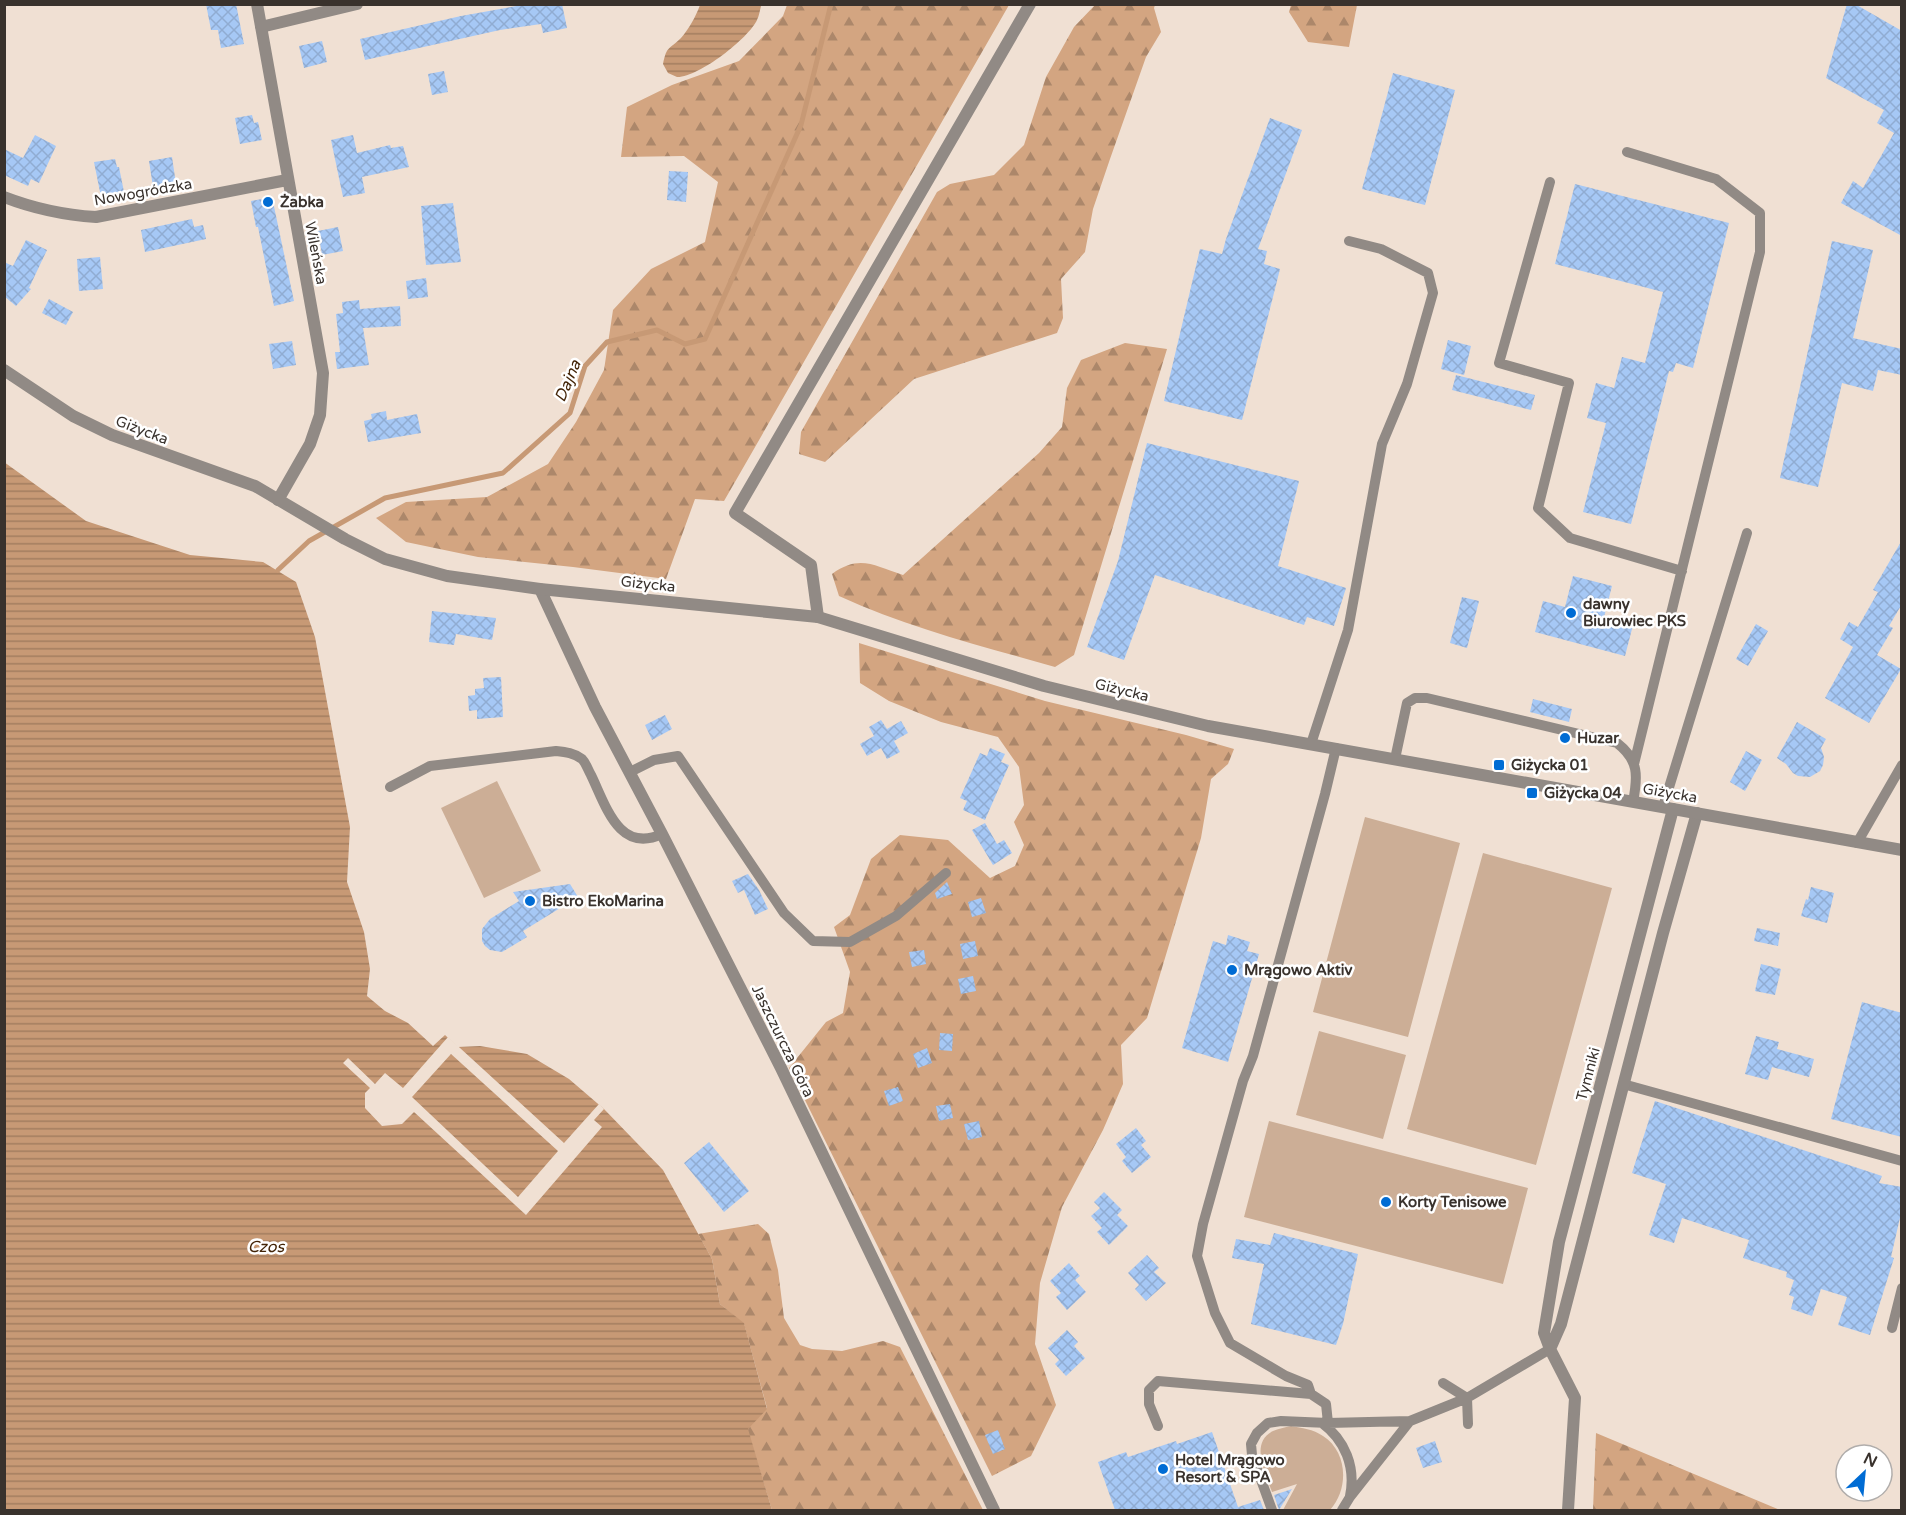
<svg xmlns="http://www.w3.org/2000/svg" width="1906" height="1515" font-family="'Varela Round',sans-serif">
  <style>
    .green { fill: #ccae96 }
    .forest { fill: url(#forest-firs) }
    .water { fill: url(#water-rules) }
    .pier { fill: #f0e0d3; fill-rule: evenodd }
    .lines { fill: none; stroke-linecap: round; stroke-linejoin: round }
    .stream { stroke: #c79975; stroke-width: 5 }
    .building { fill: url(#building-cross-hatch) }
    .service { stroke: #918a85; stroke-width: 10 }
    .minor { stroke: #918a85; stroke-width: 12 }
    .tertiary { stroke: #918a85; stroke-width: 12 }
    .poi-dot { fill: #006cd4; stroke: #fff; stroke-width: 2 }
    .labels { text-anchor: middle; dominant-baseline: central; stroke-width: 5; stroke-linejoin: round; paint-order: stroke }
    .street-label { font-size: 15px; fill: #39322d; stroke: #fff }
    .poi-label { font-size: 15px; font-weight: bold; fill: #39322d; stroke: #fff; text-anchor: start }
    .water-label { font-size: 16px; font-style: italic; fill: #432407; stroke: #fff }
  </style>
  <defs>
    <pattern id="forest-firs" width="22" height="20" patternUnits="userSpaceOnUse" patternTransform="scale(1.5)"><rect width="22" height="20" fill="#d3a581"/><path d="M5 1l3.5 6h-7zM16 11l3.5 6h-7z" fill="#ac876a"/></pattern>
    <pattern id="water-rules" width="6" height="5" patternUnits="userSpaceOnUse" patternTransform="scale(1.5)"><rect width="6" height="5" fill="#c79975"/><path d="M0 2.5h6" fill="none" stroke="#a37d60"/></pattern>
    <pattern id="building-cross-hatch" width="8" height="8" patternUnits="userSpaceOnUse" patternTransform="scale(1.5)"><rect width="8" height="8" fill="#a6c8f5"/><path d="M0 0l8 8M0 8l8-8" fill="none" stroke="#90acd2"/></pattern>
  </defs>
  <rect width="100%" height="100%" fill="#f0e0d3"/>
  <path class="green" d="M497 781 541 871 484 898 441 808Z
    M1365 817 1460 843 1408 1037 1313 1012Z
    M1483 853 1612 888 1536 1165 1407 1129Z
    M1319 1031 1406 1055 1383 1139 1296 1115Z
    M1269 1121 1528 1188 1503 1284 1244 1217Z
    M1291 1426C1302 1428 1313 1429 1323 1436 1348 1452 1349 1489 1330 1510H1283L1297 1484 1272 1492C1266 1474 1249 1443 1273 1431 1278 1429 1285 1427 1291 1426Z"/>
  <path class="forest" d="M787 5H1009L724 501 695 499 666 579 573 567 478 557 406 542 376 518 406 502 487 497 548 464 576 422 604 370 613 310 651 269 705 242 718 182 684 156 621 157 627 107 672 85 739 61 783 16Z
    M1095 5H1155L1154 8 1161 32 1146 57 1110 159 1093 209 1085 252 1061 279 1063 318 1057 333 914 379 825 462 799 454 801 432 937 192 950 184 994 175 1024 145 1046 77 1074 27Z
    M1291 5H1357L1349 47 1308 42 1289 12Z
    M1125 343 1167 349 1074 655 1055 667C982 646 908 628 839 596L832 574C860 554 874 566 903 575L1039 453 1062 427 1067 388 1081 360Z
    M859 643 1045 701 1186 735 1234 749 1228 764 1211 779 1201 838 1147 1018 1121 1045 1123 1084 1103 1130 1062 1207 1040 1283 1035 1344 1056 1405 1031 1456 992 1476 789 1068 826 1022 843 1013 850 972 834 927 850 915 871 859 900 835 948 840 990 878 1015 866 1024 845 1014 822 1024 805 1019 767 998 737 941 722 889 701 860 683Z
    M758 1224 769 1234 778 1270 784 1318 800 1345 812 1349 842 1351 883 1341 900 1347 983 1510H772L747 1429 767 1408 744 1324 720 1304 712 1259 698 1234Z
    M1596 1433 1780 1510H1593Z"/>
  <path class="water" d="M700 5 760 4 761 6C760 10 759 16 757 20 749 38 698 78 677 77 674 76 671 74 668 73L663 64C667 45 669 50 681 38 689 29 696 16 700 5Z
    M4 462 86 521 190 555 263 562 296 582 315 637 350 827 347 882 364 932 370 969 367 996 385 1011 408 1023 433 1046 445 1035 458 1047 480 1046 527 1054 569 1079 604 1109 663 1170 712 1259 720 1304 744 1323 767 1409 748 1429 772 1510H5Z"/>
  <path class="pier" d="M448 1037 564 1143 599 1104 604 1109 594 1120 602 1127 526 1215 414 1112 402 1124 382 1126 365 1108V1093L370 1088 343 1063 348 1058 375 1084 385 1073 403 1088ZM451 1054 558 1151 518 1197 412 1097Z"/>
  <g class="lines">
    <path class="stream" d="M278 570 309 541 385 498 503 473 570 413 585 366 607 342 657 330 685 344 705 339 801 125 831 4"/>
  </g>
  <path class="building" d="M206 4H236L244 44 221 48 218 30H211Z
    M528 4H562L567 28 543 33 541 24 500 30 365 60 360 39 461 16Z
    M1847 4H1855L1902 31V236L1841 203 1853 181 1863 188 1894 133 1877 123 1884 110 1826 78Z
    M322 41 327 62 304 68 299 46Z
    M444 71 448 92 432 95 428 74Z
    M1393 73 1455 90 1425 205 1362 189Z
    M252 115 254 123 258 122 262 140 240 144 235 118Z
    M1270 118 1302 130 1258 249 1267 251 1264 264 1280 269 1242 420 1164 401 1200 249 1222 254 1226 239Z
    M35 135 56 146 39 183 31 179 28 186 4 175V149L23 158Z
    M353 135 357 153 390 145 391 148 403 146 409 167 362 177 365 193 343 197 331 140Z
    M172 157 176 184 153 187 149 161Z
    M115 159 117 167H119L124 192 101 197 94 162Z
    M669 171 688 172 686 202 667 200Z
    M1575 184 1729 223 1693 368 1676 363 1673 372 1669 371 1631 524 1583 512 1606 423 1587 418 1596 383 1614 388 1622 357 1645 363 1663 292 1555 264Z
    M272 197 294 301 274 306 258 227H256L251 201Z
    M453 203 461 262 426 265 421 206Z
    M192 219 194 227 203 225 206 239 145 252 141 230Z
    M338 227 343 251 322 255 318 231Z
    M26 240 47 250 29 288 31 289 16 306 4 296V262L13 266Z
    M1832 241 1873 250 1853 338 1902 349V375L1878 370 1873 391 1842 383 1818 487 1780 478Z
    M100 257 103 289 79 291 77 259Z
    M426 278 428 297 408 299 406 281Z
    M49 299 73 312 66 325 42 313Z
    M359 300 360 309 400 306 401 326 363 328 369 365 337 369 335 352H340L336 314 343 313 342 302Z
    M1448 340 1471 346 1464 375 1441 369Z
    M292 341 296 365 273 369 269 344Z
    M1456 375 1535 395 1531 410 1452 390Z
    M386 411 387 420 417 414 421 433 368 442 364 421 372 419 371 414Z
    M1147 443 1299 481 1278 566 1346 588 1334 626 1307 617 1304 625 1155 575 1124 660 1087 647 1118 561Z
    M1902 540V604L1889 626 1893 628 1877 655 1901 669 1869 723 1825 698 1853 647 1840 639 1849 622 1858 627 1878 592 1873 590Z
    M1573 576 1612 586 1604 617 1633 625 1625 656 1535 632 1543 601 1565 607Z
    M1462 597 1479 601 1467 648 1450 643Z
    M432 611 496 618 492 640 456 634 454 645 429 642Z
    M1756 624 1768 631 1748 666 1736 659Z
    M501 677 503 717 477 719V710L469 711 468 696 475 695V689L484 688 483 678Z
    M1533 699 1572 709 1569 722 1530 712Z
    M665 715 672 729 652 740 645 725Z
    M881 720 887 729 901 721 908 733 894 741 900 752 887 759 881 748 867 756 860 744 874 736 869 727Z
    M1797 722 1826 739 1821 748 1824 757 1823 765 1820 771 1810 777 1798 776 1793 773 1786 764 1777 758Z
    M990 748 1005 754 1001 762 1009 765 985 820 963 810 967 801 960 798 980 753 987 756Z
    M1746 751 1762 760 1745 791 1730 782Z
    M985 823 997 844 1004 840 1012 853 993 865 972 830Z
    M748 874 759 890 768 909 755 915 744 890 738 893 732 881Z
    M947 882 952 894 937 899 935 893Z
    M570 884 578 897 523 931 527 937 502 952 490 950 485 946 482 941V929L490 919 519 901 513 892Z
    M1811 887 1834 893 1827 923 1801 916 1806 899 1808 900Z
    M981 898 986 913 972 917 968 902Z
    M1757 928 1780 933 1778 946 1754 941Z
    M1228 935 1250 942 1247 951 1259 954 1228 1062 1182 1048 1213 941 1226 945Z
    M975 941 978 956 963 959 960 944Z
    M924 950 926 964 912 967 909 952Z
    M1761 964 1781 969 1775 995 1755 991Z
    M973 976 976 991 961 994 958 979Z
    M1862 1002 1902 1013V1137L1831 1119Z
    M940 1033 953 1034 952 1051 939 1050Z
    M1756 1036 1779 1042 1777 1049 1814 1059 1809 1077 1772 1067 1768 1080 1745 1074Z
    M927 1048 932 1063 918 1068 913 1054Z
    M898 1087 903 1101 889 1106 884 1091Z
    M1655 1101 1882 1176 1879 1183 1902 1187V1209L1891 1257 1894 1258 1870 1335 1838 1325 1847 1297 1821 1289 1812 1316 1791 1309 1794 1297 1789 1295 1794 1280 1786 1277 1787 1272 1743 1258 1749 1240 1682 1218 1674 1243 1649 1235 1666 1184 1632 1173Z
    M950 1104 953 1118 939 1121 936 1106Z
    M979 1121 982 1137 968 1140 964 1124Z
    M1136 1128 1146 1141 1141 1145 1151 1157 1132 1173 1122 1161 1126 1157 1116 1144Z
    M709 1142 749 1191 724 1212 684 1163Z
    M1104 1192 1122 1210 1117 1215 1128 1226 1109 1245 1097 1232 1102 1228 1091 1216 1100 1208 1094 1202Z
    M1274 1233 1358 1254 1343 1324 1336 1345 1251 1324 1264 1264 1232 1258 1236 1239 1270 1245Z
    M1147 1255 1159 1268 1154 1272 1166 1283 1146 1301 1135 1289 1139 1285 1128 1273Z
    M1069 1263 1080 1276 1075 1280 1086 1292 1067 1310 1056 1297 1061 1293 1050 1281Z
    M1067 1330 1078 1342 1074 1346 1085 1358 1066 1376 1055 1364 1059 1360 1048 1348Z
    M998 1430 1005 1449 993 1454 985 1435Z
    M1212 1432 1238 1507 1260 1500 1264 1510H1115L1098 1462 1126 1452 1128 1457 1176 1441 1177 1444Z
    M1435 1441 1442 1462 1423 1468 1416 1448Z
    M1292 1489 1279 1510 1274 1495Z"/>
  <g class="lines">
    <path class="service" d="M1627 152 1716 179 1760 213V252L1634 764
      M1550 182 1499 363 1569 383 1538 508 1570 538 1682 571
      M1311 744 1348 630 1382 444 1407 384 1433 293 1428 273 1381 249 1349 241
      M1395 759 1407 703 1415 698H1427L1617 743C1639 760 1638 776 1633 802
      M630 772 654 760 678 756 784 913 813 941 850 942 896 916 946 873
      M390 787 430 766 556 751C566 752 574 753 582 759 586 763 588 770 591 775 606 806 619 854 662 834
      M1663 807 1747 533
      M1857 843 1902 765
      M1623 1084 1902 1161
      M1892 1328 1902 1288
      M1443 1383 1467 1398 1468 1424
      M1311 1394 1308 1385 1286 1376 1230 1343 1215 1313 1197 1256 1203 1224 1243 1081 1253 1056 1325 794 1336 748
      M1322 1423C1345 1440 1356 1467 1350 1496
      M1158 1426 1149 1404V1390L1158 1381 1311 1394 1326 1404 1328 1423
      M1272 1510 1252 1455 1251 1444 1257 1433 1268 1423 1281 1421 1328 1423 1410 1421 1467 1398 1550 1349
      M1342 1510 1350 1497 1410 1421"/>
    <path class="minor" d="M257 4 323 373 320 415 310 444 278 500
      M261 27 357 4
      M4 197C35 209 64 215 96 217L287 180
      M540 589 595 707 662 834 781 1068 994 1510
      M818 617 811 565 735 513 1030 4
      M1550 1349 1561 1324 1663 933 1697 813
      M1568 1510 1575 1398 1550 1349 1544 1333 1559 1242 1673 809"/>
    <path class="tertiary" d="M4 370 73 416 112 435 255 486 345 539 385 559 447 576 540 589 818 617 1044 686 1208 726 1902 850"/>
  </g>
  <g class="poi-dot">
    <circle cx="268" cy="202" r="6"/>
    <circle cx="1571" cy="613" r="6"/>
    <circle cx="1565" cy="738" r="6"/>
    <rect x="1493" y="759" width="12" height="12" rx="3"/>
    <rect x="1526" y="787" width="12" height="12" rx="3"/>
    <circle cx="530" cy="901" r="6"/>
    <circle cx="1232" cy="970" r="6"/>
    <circle cx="1386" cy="1202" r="6"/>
    <circle cx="1163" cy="1469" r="6"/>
  </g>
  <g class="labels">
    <g class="street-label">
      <text transform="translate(143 192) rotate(-10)">Nowogródzka</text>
      <text transform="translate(316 253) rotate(79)">Wileńska</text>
      <text transform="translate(142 430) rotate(21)">Giżycka</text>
      <text transform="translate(648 584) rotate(6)">Giżycka</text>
      <text transform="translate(1122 690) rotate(14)">Giżycka</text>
      <text transform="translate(1670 793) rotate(10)">Giżycka</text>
      <text transform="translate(783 1041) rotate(64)">Jaszczurcza Góra</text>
      <text transform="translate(1588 1074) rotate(-75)">Tymniki</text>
    </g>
    <g class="poi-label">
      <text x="280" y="202">Żabka</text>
      <text x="1583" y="604">dawny<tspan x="1583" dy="17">Biurowiec PKS</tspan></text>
      <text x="1577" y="738">Huzar</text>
      <text x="1511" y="765">Giżycka 01</text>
      <text x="1544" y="793">Giżycka 04</text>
      <text x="542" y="901">Bistro EkoMarina</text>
      <text x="1244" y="970">Mrągowo Aktiv</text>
      <text x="1398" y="1202">Korty Tenisowe</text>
      <text x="1175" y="1460">Hotel Mrągowo<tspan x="1175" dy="17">Resort &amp; SPA</tspan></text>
    </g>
    <g class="water-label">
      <text transform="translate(568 381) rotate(-67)">Dajna</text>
      <text x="266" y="1247">Czos</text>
    </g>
  </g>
  <rect width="1906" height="1515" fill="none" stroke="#39322d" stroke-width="12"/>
  <g transform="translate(1864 1473) rotate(26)"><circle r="28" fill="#ffffff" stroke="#b0adab" stroke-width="1.5"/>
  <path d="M0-4.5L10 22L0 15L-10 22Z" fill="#006cd4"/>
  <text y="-9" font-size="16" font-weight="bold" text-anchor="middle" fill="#39322d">N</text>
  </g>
</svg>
